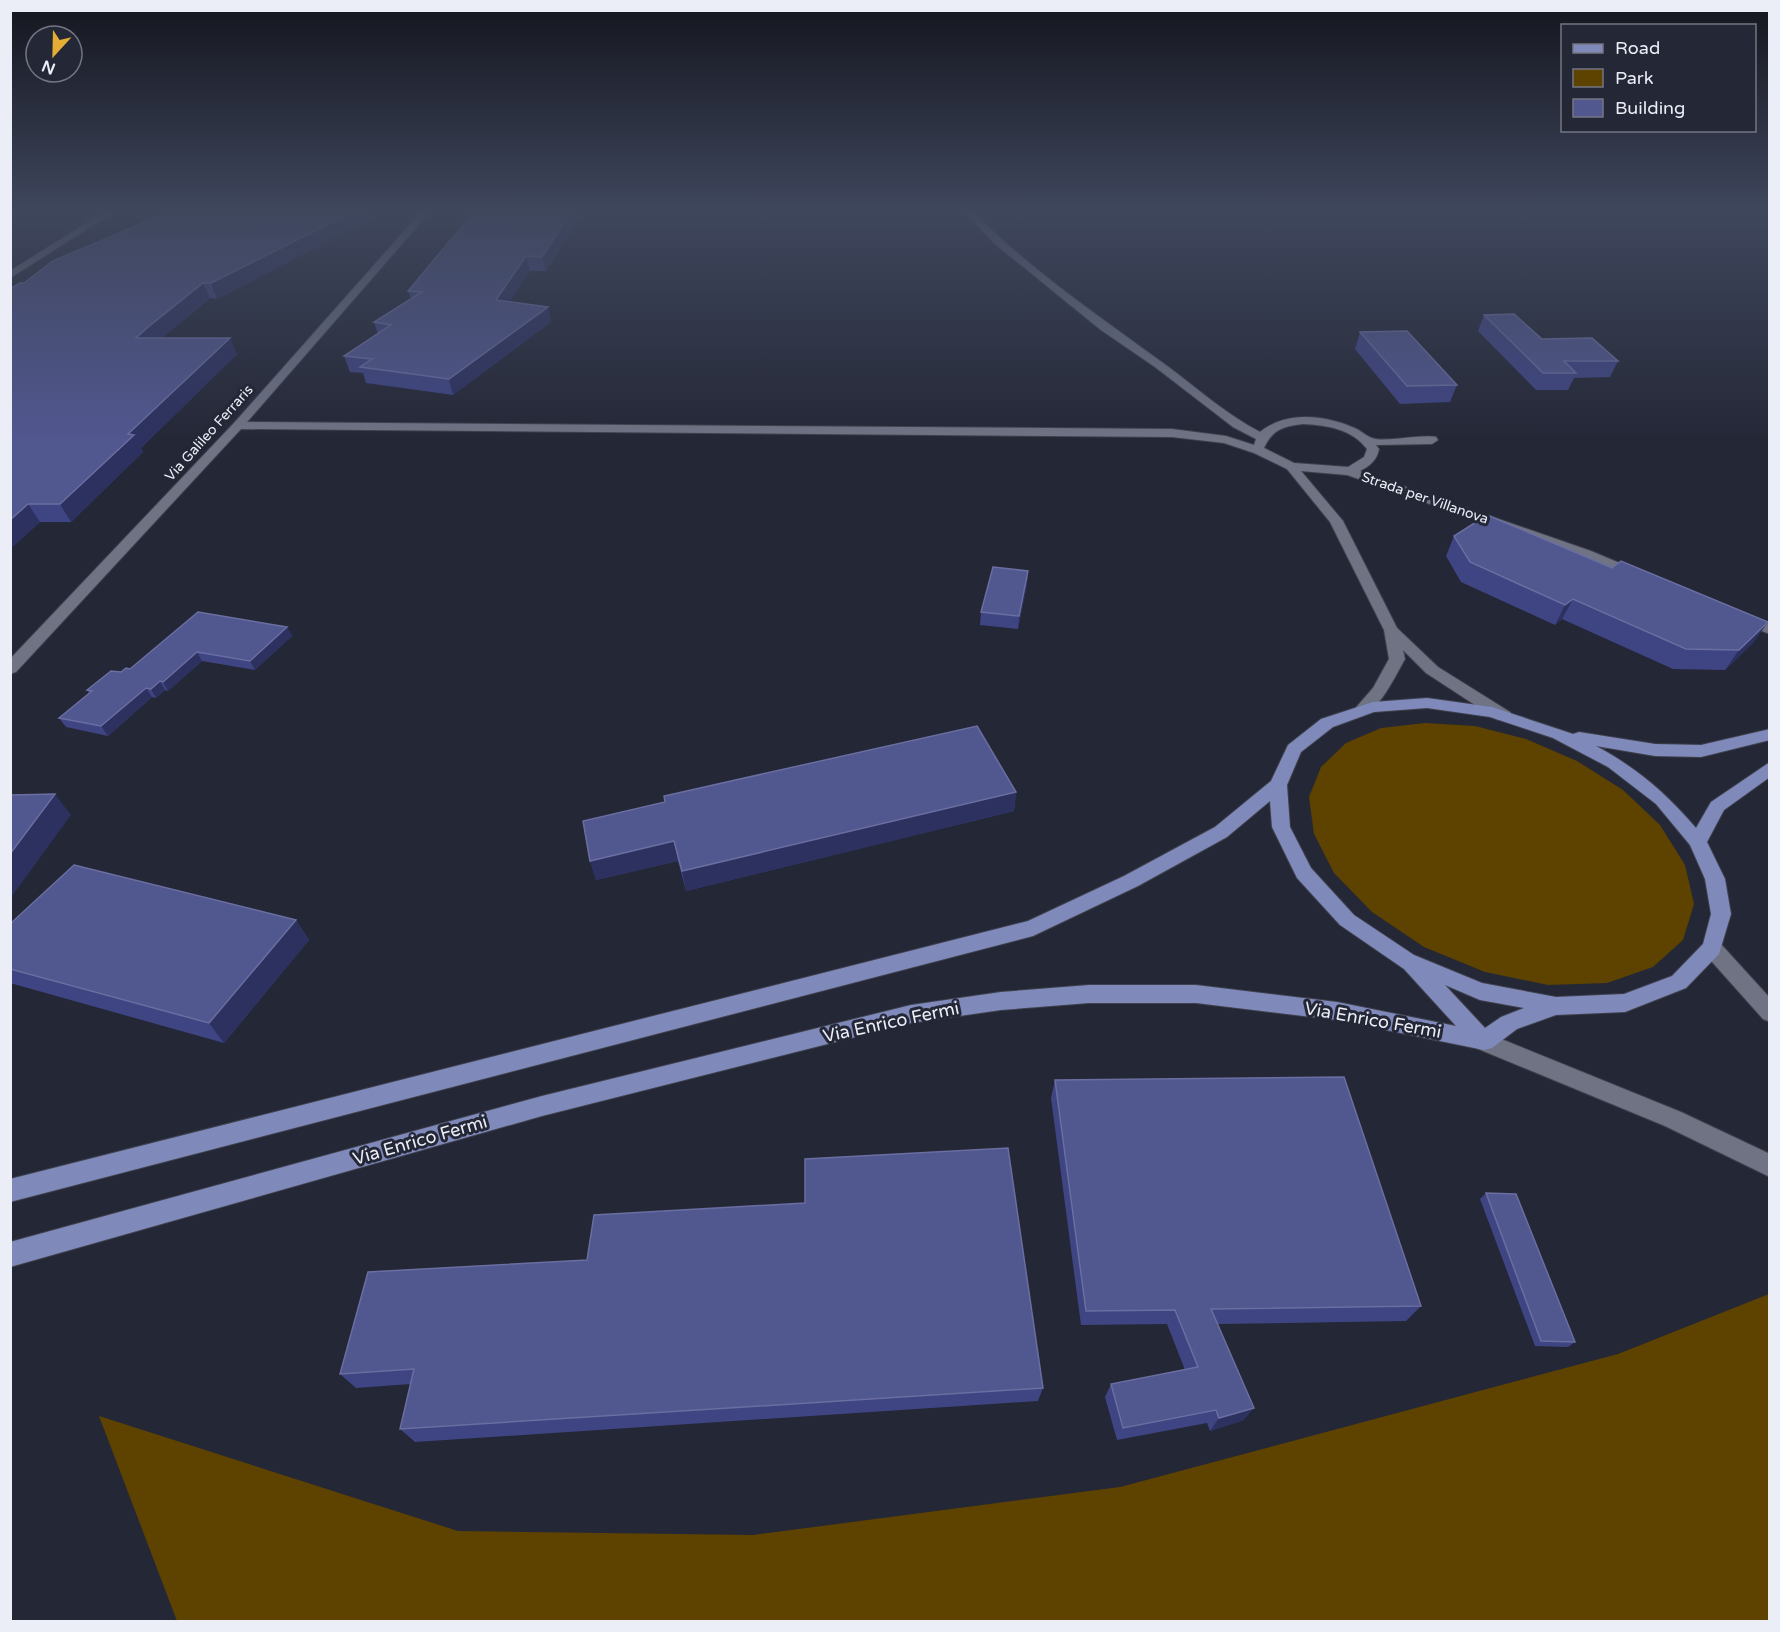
<svg xmlns="http://www.w3.org/2000/svg" width="1780" height="1632" font-family="'Varela Round',sans-serif">
  <style>
    .green { fill: #5d4200 }
    .lines { fill: none; stroke-linecap: round; stroke-linejoin: round }
    .minor-casing { stroke: #3f414d; stroke-width: 2 }
    .major-casing { stroke: #3f414d; stroke-width: 2 }
    .minor { fill: #6f7384; fill-rule: evenodd }
    .major { fill: #7f89ba; fill-rule: evenodd }
    .wall { fill: #3f4583 }
    .shaded-wall { fill: #2c315f }
    .building { fill: #51578f; stroke: #6a6ea0; stroke-width: 1.5 }
    .labels { text-anchor: middle; dominant-baseline: central; stroke-width: 6; stroke-linejoin: round; paint-order: stroke }
    .far-street-label { font-size: 14px; fill: #ebedf7; stroke: #242736 }
    .near-street-label { font-size: 18px; fill: #ebedf7; stroke: #242736 }
  </style>
  <rect width="100%" height="100%" fill="#242736"/>
  <path class="green" d="M1425 723 1475 726 1526 739 1577 761 1623 790 1660 825 1685 865 1694 904 1683 940 1653 967 1607 983 1548 985 1485 972 1424 947 1372 912 1334 873 1314 834 1309 797 1321 767 1346 743 1381 728Z
    M1769 1294V1621H177L99 1416 458 1531 753 1535 1120 1487 1618 1354Z"/>
  <g class="lines">
    <g class="minor-casing">
      <path id="minor" d="M104 212H114L10 278V271Z
        M421 212H430L247 422 1172 429 1226 436 1254 445 1256 439 1233 427 1155 367 1101 330 995 244 964 212H973C1031 270 1097 315 1163 363 1195 386 1225 414 1260 432 1286 411 1323 415 1352 427 1359 429 1366 436 1372 438 1384 443 1420 434 1436 437L1438 440 1432 444 1376 445 1379 449C1377 460 1370 466 1360 471L1591 551 1641 572 1643 575 1636 579 1631 578 1581 557 1347 475 1301 471 1343 521 1397 628 1438 667 1510 712 1512 716 1510 720H1498L1426 673 1403 650 1405 659C1396 674 1376 720 1355 715L1353 711 1373 688 1389 659 1384 630 1330 522 1287 469 1254 453 1224 443 1172 437 241 429 16 672 10 674V659L234 423ZM1303 424C1326 425 1352 429 1367 449L1364 457 1348 467 1294 463 1264 448C1272 430 1283 426 1303 424Z
        M1742 615 1770 625V634L1737 622 1735 619 1737 616Z
        M1712 940 1719 942 1770 998V1022L1763 1019 1705 954 1702 948 1705 942Z
        M1484 1032 1681 1112 1770 1154V1177L1665 1126 1476 1048 1473 1041 1476 1034Z"/>
    </g>
    <g class="major-casing">
      <path id="major" d="M1427 698 1492 707 1573 734 1579 732 1655 744 1701 745 1770 729V740L1701 757 1655 756 1596 746C1637 768 1666 793 1696 828L1711 802 1770 762V777L1724 810 1707 842 1725 879 1731 914 1719 954 1686 988 1625 1012 1556 1015 1517 1029 1492 1048 1484 1050 1337 1020 1196 1003H1089L1001 1010 911 1023 542 1116 10 1267V1242L542 1096 911 1005 1001 992 1089 985H1196L1337 1002 1456 1026 1404 969 1340 925 1297 878 1272 827 1270 801 1227 837 1138 886 1033 936 10 1202V1179L1028 921 1124 876 1215 827 1271 781 1288 745 1321 719 1373 702ZM1427 708 1490 717 1553 738 1608 767 1656 804 1690 845 1705 879 1711 914 1703 944 1672 976 1624 994 1556 997 1482 983 1414 955 1354 915 1311 868 1290 827 1287 785 1301 752 1333 727 1374 712ZM1445 985 1480 1000 1524 1008 1501 1017 1485 1028Z"/>
    </g>
    <use href="#minor" class="minor"/>
    <use href="#major" class="major"/>
  </g>
  <path class="wall" d="M169 212H373L374 217 217 299 210 298 162 338 237 354 141 448 143 452 71 522H40L10 549 24 283Z
    M474 212H582L546 271H530L509 302 548 307 551 322 453 395 366 383 363 373 350 372 344 356 378 334 374 322 411 299 408 291Z
    M1484 315 1542 339 1618 361 1610 377 1574 378 1568 390H1536L1478 331Z
    M1360 332 1457 385 1450 402 1400 404 1355 349Z
    M1454 536 1754 642 1725 670 1673 669 1562 619 1555 625 1461 582 1446 556Z
    M1028 571 1027 584 1018 629 980 625 981 612Z
    M287 627 292 636 255 670 202 661 168 691 165 690 156 698 152 697 108 736 66 727 59 718 89 693 87 690 121 672 130 669Z
    M1016 792 1014 811 686 891 678 861 596 880 590 861Z
    M296 920 309 940 224 1043 10 983V924Z
    M1055 1080 1421 1306 1406 1321 1217 1324 1244 1420 1210 1431 1207 1423 1117 1440 1105 1397 1111 1384 1185 1370 1167 1324 1081 1325 1051 1098Z
    M1486 1193 1575 1342 1568 1347 1535 1346 1480 1199Z
    M368 1272 1043 1388 1038 1401 415 1442 400 1429 411 1384 356 1388 340 1374Z"/>
  <path class="shaded-wall" d="M353 212H373L374 217 217 299 211 283Z
    M571 212H582L546 271 542 257Z
    M526 256 530 271 500 316 496 300Z
    M203 283 210 298 155 344 136 338 147 328Z
    M548 307 551 322 453 395 449 379Z
    M230 338 237 354 141 448 143 452 71 522 60 504 128 434Z
    M28 504 40 522 10 549V520Z
    M1028 571 1027 584 1018 629 1019 616Z
    M1573 599 1562 619 1555 625 1565 605Z
    M1768 622 1754 642 1725 670 1739 650Z
    M287 627 292 636 255 670 250 661Z
    M197 652 202 661 168 691 163 682Z
    M160 681 165 690 156 698 151 689Z
    M146 688 152 697 108 736 101 726Z
    M1016 792 1014 811 686 891 682 871Z
    M55 794 71 815 10 899V854Z
    M674 841 678 861 596 880 590 861Z
    M296 920 309 940 224 1043 209 1023Z
    M1254 1408 1244 1420 1210 1431 1219 1418Z"/>
  <path class="building" d="M169 212H353L211 283H203L147 328 136 338H230L128 434 134 435 60 504H28L10 520V289L20 283H24L53 261Z
    M474 212H571L542 257 526 256 496 300 548 307 449 379 360 367 372 359 344 356 391 325 374 322 422 292 408 291Z
    M1514 314 1542 339 1592 338 1618 361H1564L1576 373H1543L1484 315Z
    M1407 331 1457 385 1407 386 1360 332Z
    M1487 515 1612 568 1621 561 1768 622 1739 650 1686 649 1573 599 1565 605 1470 562 1454 536Z
    M993 567 1028 571 1019 616 981 612Z
    M198 612 287 627 250 661 197 652 163 682 160 681 151 689 146 688 101 726 59 718 92 691 87 690 111 671 121 672 126 668 130 669Z
    M977 726 1016 792 682 871 674 841 590 861 583 821 665 802 664 796Z
    M55 794 10 854V795Z
    M74 865 296 920 209 1023 10 969V924Z
    M1344 1077 1421 1306 1211 1309 1254 1408 1219 1418 1216 1410 1123 1428 1111 1384 1198 1367 1175 1310 1086 1311 1055 1080Z
    M1008 1148 1043 1388 400 1429 414 1369 340 1374 368 1272 587 1260 594 1215 805 1203V1159Z
    M1486 1193 1516 1194 1575 1342 1541 1341Z"/>
  <linearGradient id="sky" x2="0" y2="1"><stop stop-color="#14151e"/><stop offset="0.48" stop-color="#3f475d"/><stop offset="1" stop-color="#3f475d" stop-opacity="0"/></linearGradient>
  <rect width="1780" height="441" fill="url(#sky)"/>
  <g class="labels">
    <g class="far-street-label">
      <text transform="translate(209 433) rotate(-48)">Via Galileo Ferraris</text>
      <text transform="translate(1425 498) rotate(19)">Strada per Villanova</text>
    </g>
    <g class="near-street-label">
      <text transform="translate(1373 1020) rotate(10)">Via Enrico Fermi</text>
      <text transform="translate(891 1022) rotate(-12)">Via Enrico Fermi</text>
      <text transform="translate(420 1140) rotate(-16)">Via Enrico Fermi</text>
    </g>
  </g>
  <rect width="1780" height="1632" fill="none" stroke="#ebedf7" stroke-width="24"/>
  <rect x="1561" y="24" width="195" height="108" fill="#242736" stroke="#747683" stroke-width="1.5"/>
  <rect x="1573" y="44" width="30" height="9" fill="#7f89ba" stroke="#747683" stroke-width="1.5"/>
  <text x="1615" y="54" font-size="18" fill="#ebedf7">Road</text>
  <rect x="1573" y="69" width="30" height="18" fill="#5d4200" stroke="#747683" stroke-width="1.5"/>
  <text x="1615" y="84" font-size="18" fill="#ebedf7">Park</text>
  <rect x="1573" y="99" width="30" height="18" fill="#51578f" stroke="#747683" stroke-width="1.5"/>
  <text x="1615" y="114" font-size="18" fill="#ebedf7">Building</text>
  <g transform="translate(54 54) rotate(202)"><circle r="28" fill="#242736" stroke="#747683" stroke-width="1.5"/>
  <path d="M0-4.5L10 22L0 15L-10 22Z" fill="#e5ad35"/>
  <text y="-9" font-size="16" font-weight="bold" text-anchor="middle" fill="#ebedf7">N</text>
  </g>
</svg>
